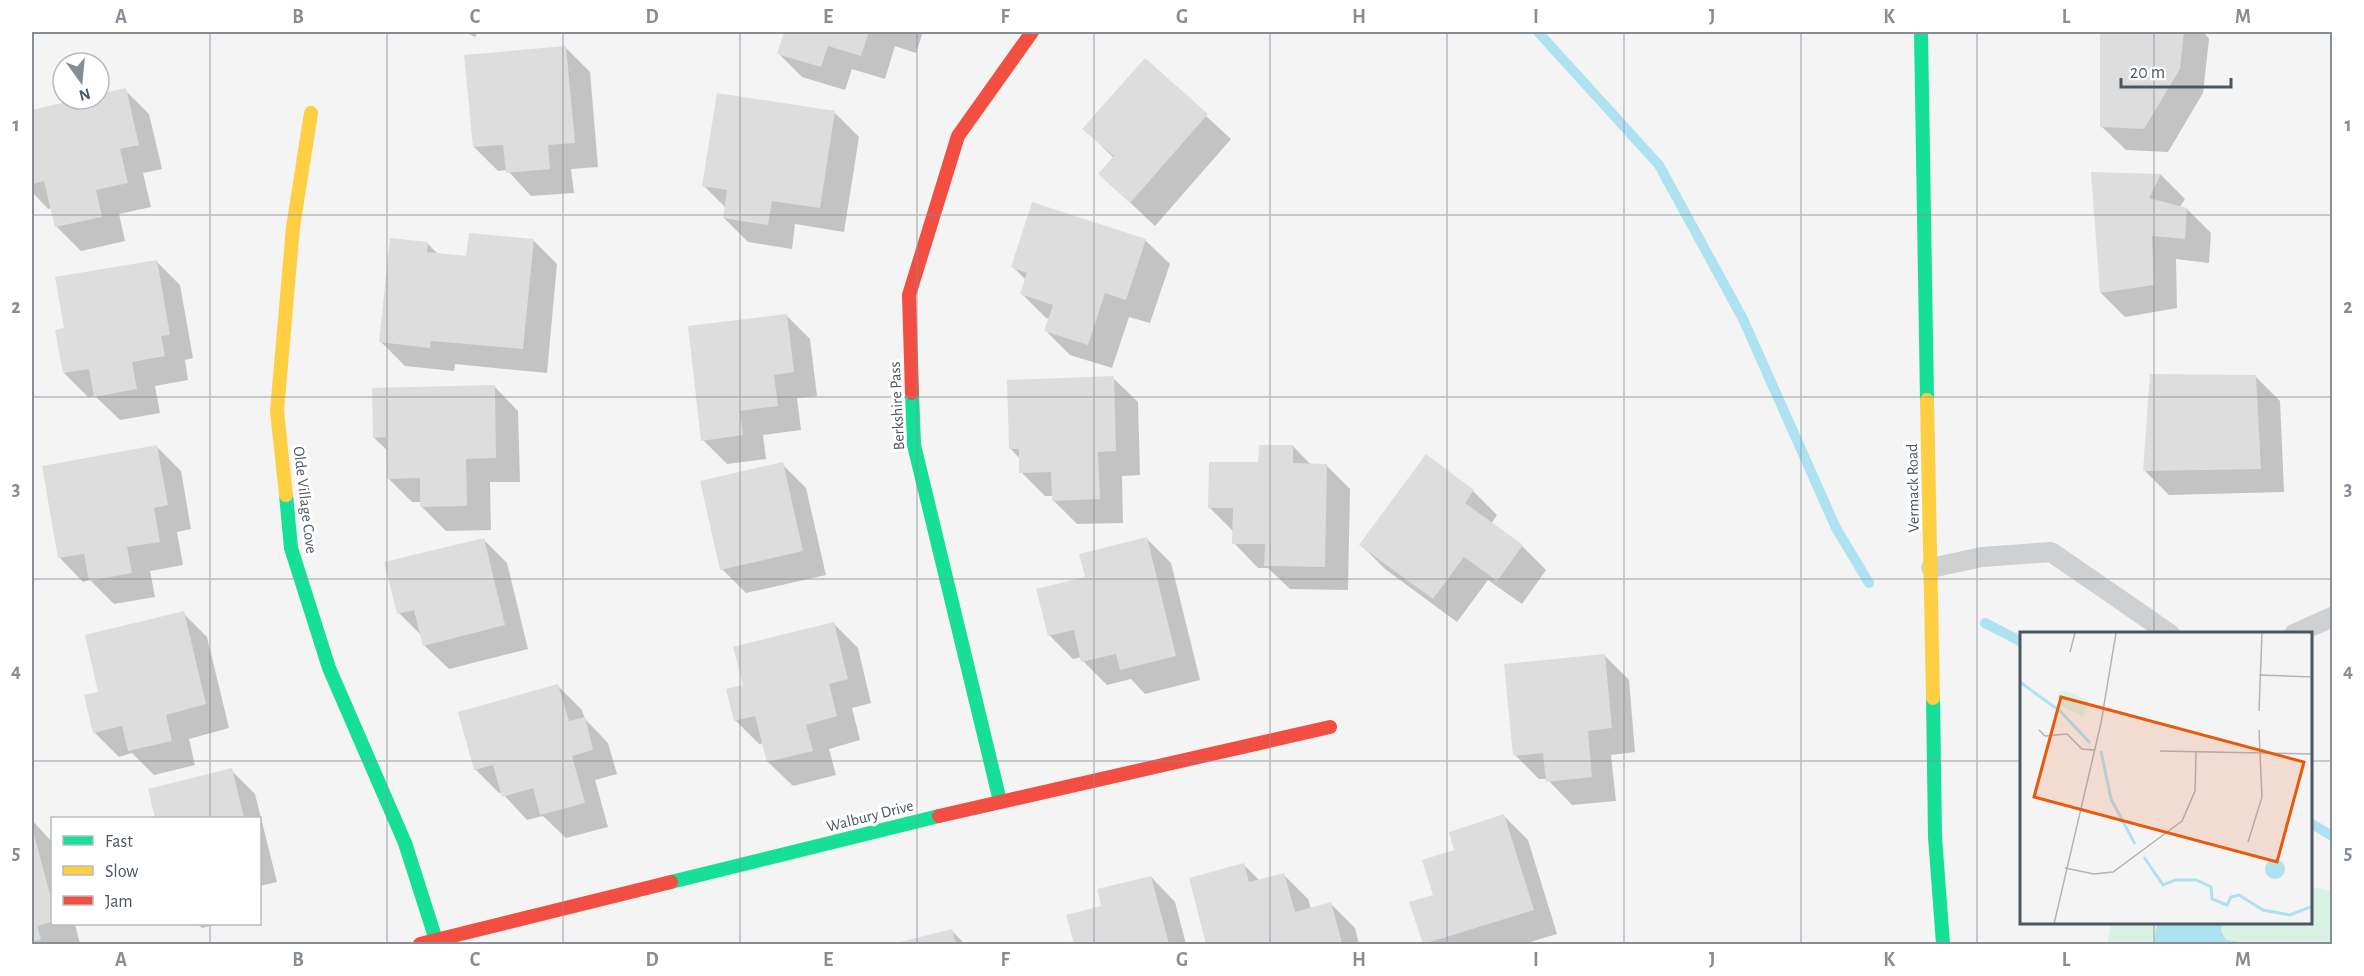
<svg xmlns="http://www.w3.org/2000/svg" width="2364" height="976" font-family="'Alegreya Sans',sans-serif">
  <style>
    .green { fill: #d9f2e3 }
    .water { fill: #aee2f0 }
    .shadow { fill: #0003 }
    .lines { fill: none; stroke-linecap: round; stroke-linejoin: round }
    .stream { stroke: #aee2f0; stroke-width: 10 }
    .building { fill: #ddddde }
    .lane { stroke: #ced0d2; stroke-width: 20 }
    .fast { stroke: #16e098; stroke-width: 14 }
    .slow { stroke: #ffcf43; stroke-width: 14 }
    .jam { stroke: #f24e42; stroke-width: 14 }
    .grid { fill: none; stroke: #868d94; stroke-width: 1.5; stroke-opacity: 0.55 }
    .labels { text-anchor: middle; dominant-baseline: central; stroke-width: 6; stroke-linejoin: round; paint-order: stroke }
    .street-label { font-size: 16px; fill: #4a5661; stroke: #fff }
    .inset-river { fill: none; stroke: #aee2f0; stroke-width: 3 }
    .inset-road { fill: none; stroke: #b0b5b9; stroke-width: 1.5 }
    .view { fill: #e8590c; fill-opacity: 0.15; stroke: #e8590c; stroke-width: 3 }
    .inset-edge { fill: none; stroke: #4a5661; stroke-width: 3 }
    .neatline { fill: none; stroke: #868d94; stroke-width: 2 }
    .grid-label { font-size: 20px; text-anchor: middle; font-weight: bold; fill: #868d94 }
  </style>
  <rect width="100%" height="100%" fill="#f4f4f4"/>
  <path class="green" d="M2312 887 2332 891V944H2107L2111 924H2312Z"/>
  <path class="water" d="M2157 924H2222L2221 931 2226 940 2253 944H2154Z"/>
  <path class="shadow" d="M465 32H478L475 37Z
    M785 32H923L916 53 895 46 885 79 852 69 845 90 802 77 778 53Z
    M2101 32H2204L2209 39 2203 93 2168 152 2126 150 2101 126Z
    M566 48 590 72 598 167 571 169 574 193 531 196 507 170 498 171 474 147Z
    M1145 60 1231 139 1155 226 1100 174 1114 158 1084 129Z
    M125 90 149 114 162 169 143 173 151 207 119 214 125 241 81 251 57 227 52 208 48 209 32 192V152H34L32 142V112L86 99H99V96Z
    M835 113 859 137 844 232 795 224 792 249 748 242 724 218 726 208 704 186Z
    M2093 173 2161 175 2185 199 2180 207 2187 209 2211 233 2209 263 2176 259 2177 308 2125 317 2101 293Z
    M533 240 557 264 547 373 455 364 454 371 405 366 381 342 427 243 439 255 468 258Z
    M1145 240 1170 264 1150 323 1129 317 1112 368 1070 355 1046 331 1050 319 1046 318 1022 294 1026 280 1013 267Z
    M156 261 180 285 193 358 185 360 188 380 155 386 160 413 120 420 95 396 88 397 64 373Z
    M786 315 810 339 817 396 797 398 801 430 763 435 766 459 727 464 703 440Z
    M2256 377 2280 401 2284 492 2169 495 2145 471Z
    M1113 378 1138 402 1140 475 1122 476 1123 523 1077 524 1053 500V496H1045L1021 472 1020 459 1010 448Z
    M494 386 518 411 520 482H490L491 530 446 531 422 507V502H412L388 478V451L374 438Z
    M1293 446 1311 465H1326L1350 489 1348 590 1290 589 1268 568H1258L1234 543V532L1209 507 1260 464Z
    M157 447 181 471 191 529 177 532 183 565 150 571 155 597 114 604 90 580 83 582 59 557Z
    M782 464 806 488 826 575 746 593 722 569Z
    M1473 491 1497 515 1491 524 1522 546 1546 570 1522 604 1488 580 1457 622 1385 569 1361 545Z
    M483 539 507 563 528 649 449 669 424 645 423 637 399 613Z
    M1147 539 1171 563 1200 680 1145 694 1131 679 1107 685 1083 661 1082 657 1073 659 1049 635 1086 578Z
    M183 613 207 637 229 728 189 739 195 765 154 775 132 753 119 757 95 733 86 696 100 693Z
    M834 624 858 648 871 703 852 708 860 740 829 749 836 775 793 786 768 762 764 743 759 744 735 720 744 686Z
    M1605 656 1629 680 1635 752 1611 755 1616 801 1572 805 1547 779H1539L1515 755Z
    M558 686 582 710 585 719 608 743 617 774 595 780 608 827 566 838 543 816 527 820 502 793H499L475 769Z
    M231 770 255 794 277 882 260 886V818H157L150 790Z
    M1504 816 1528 840 1557 934 1524 944H1424L1411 903 1435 896 1456 851Z
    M32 820 52 842V924H75L80 944H32Z
    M1244 865 1260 881 1284 875 1308 899 1311 909 1331 904 1355 928 1359 944H1208L1191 879Z
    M1151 877 1175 902 1186 944H1075L1068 916 1103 907Z
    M197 924H220L202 928Z
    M952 931 965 944H895Z"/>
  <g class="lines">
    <path class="stream" d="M1538 32 1659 165 1743 319 1836 528 1869 583
      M1985 623 2022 642
      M2312 824 2332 836"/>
  </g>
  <path class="building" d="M784 32H869L861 56 828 46 821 67 777 54Z
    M2100 32H2184L2180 69 2144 129 2100 127Z
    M566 46 575 143 548 145 550 169 506 173 503 145 473 147 464 55Z
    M1145 58 1208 114 1130 203 1098 174 1114 156 1082 129Z
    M126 88 139 145 120 149 128 183 96 190 102 217 55 227 44 181 32 184V110L79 99H99V94Z
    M717 93 835 111 820 208 772 201 768 225 723 218 727 190 702 186Z
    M2091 172 2161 174 2149 198 2187 208 2185 239 2152 236 2154 285 2100 293Z
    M1032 202 1146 239 1126 300 1105 293 1088 345 1044 331 1053 305 1020 294 1027 273 1011 267Z
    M469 233 534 239 523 349 431 341 430 348 379 342 390 238 428 242 427 252 466 256Z
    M157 260 170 335 161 336 165 356 132 362 137 389 94 397 89 369 63 373 55 330 64 328 55 277Z
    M787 314 794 372 774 375 778 406 740 411 743 435 701 441 688 326Z
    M2150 374 2256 375 2261 469 2143 471Z
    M1114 376 1116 451 1098 452 1100 499 1052 501 1051 472 1019 473V449H1009L1007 380Z
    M495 385 496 458 466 459 467 506 420 507V478L387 479 386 437 373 438 372 388Z
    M157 445 168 505 154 508 160 542 127 547 132 573 89 581 84 554 58 558 42 466Z
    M1259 445H1293V463L1327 464 1325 567 1264 566 1265 544H1232L1233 508H1208L1209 462H1258Z
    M1426 454 1474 490 1465 503 1523 545 1497 581 1464 557 1433 599 1359 545Z
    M783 462 803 551 720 570 700 481Z
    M1147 537 1176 656 1120 670 1116 654 1081 662 1074 630 1048 636 1036 589 1085 577 1079 554Z
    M484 538 505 625 423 646 414 610 397 614 384 562Z
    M184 611 206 704 166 715 172 741 128 751 122 726 93 733 84 695 98 692 85 635Z
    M834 622 848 679 829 684 837 716 806 725 813 751 767 762 755 716 734 721 726 689 743 685 733 647Z
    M1605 654 1612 728 1588 731 1592 777 1546 782 1543 753 1513 756 1504 664Z
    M558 684 569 721 585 717 593 750 572 756 585 803 540 815 533 788 502 797 493 765 474 770 458 712Z
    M232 768 244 818H155L148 789Z
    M1504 814 1534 910 1423 944 1409 902 1433 895 1422 860 1454 850 1449 832Z
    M32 827 52 902V922L37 926 41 939 32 942Z
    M1244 863 1249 882 1284 873 1295 912 1331 902 1342 943 1206 944 1189 878Z
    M1151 876 1169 944H1074L1066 915 1101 906 1097 889Z
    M952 929 956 944H892Z"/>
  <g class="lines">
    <path class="lane" d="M1931 568 1982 557 2051 552 2170 634
      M2294 634 2332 617"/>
    <path class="fast" d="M1921 32 1927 400
      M912 393 914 445 1000 801
      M286 495 291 548 329 668 405 843 436 940
      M1933 698 1935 837 1943 944
      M671 882 939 816"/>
    <path class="slow" d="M1927 400 1933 698
      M286 495 277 411 293 227 311 113"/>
    <path class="jam" d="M912 393 909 295 958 136 1032 32
      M939 816 1330 727
      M420 944 671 882"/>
  </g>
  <path class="grid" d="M210 32V818M387 32V944M563 32V944M740 32V944M917 32V944M1094 32V944M1270 32V944M1447 32V944M1624 32V944M1801 32V944M1977 32V944M2154 32V634M32 215H2332M32 397H2332M32 579H2332M32 761H2022M2312 761H2332M210 924V944M2154 924V944"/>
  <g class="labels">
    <g class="street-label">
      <text transform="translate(897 406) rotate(-93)">Berkshire Pass</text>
      <text transform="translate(1913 488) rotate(-91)">Vermack Road</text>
      <text transform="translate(305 500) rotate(83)">Olde Village Cove</text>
      <text transform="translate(870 816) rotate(-14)">Walbury Drive</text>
    </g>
  </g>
  <g transform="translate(2020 632)">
    <rect width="292" height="292" fill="#f4f4f4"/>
    <path d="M47 59 69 69 63 84 41 74 42 68 37 65 39 60Z" fill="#d9f2e3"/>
    <path d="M245 237a10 10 0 1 1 20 0a10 10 0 1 1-20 0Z" fill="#aee2f0"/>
    <path class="inset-river" d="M0 50 41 80 70 111M81 119 91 167 115 212M124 225 143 253 155 248H176L191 255 192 267 207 273 211 265 219 263 243 278 270 283 293 274"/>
    <path class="inset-road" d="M50 20 55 1M239 43 293 45M239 79 242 1M19 98 25 104 47 102 62 117 74 118M140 119 293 122M228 210 242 165 239 98M45 236 74 242 93 240 162 189 175 159 176 120M34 292 81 91 96 1"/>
    <path class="view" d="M41 65 284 130 257 230 14 165Z"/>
    <rect width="292" height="292" class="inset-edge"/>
  </g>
  <rect width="2364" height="976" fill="none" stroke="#ffffff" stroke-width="66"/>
  <rect x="51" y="817" width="210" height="108" fill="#ffffff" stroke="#b7bbc0" stroke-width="1.5"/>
  <rect x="63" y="836" width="30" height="9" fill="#16e098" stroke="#b7bbc0" stroke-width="1.5"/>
  <text x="105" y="847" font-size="18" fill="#4a5661">Fast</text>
  <rect x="63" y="866" width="30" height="9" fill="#ffcf43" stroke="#b7bbc0" stroke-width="1.5"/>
  <text x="105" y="877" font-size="18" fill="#4a5661">Slow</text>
  <rect x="63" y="896" width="30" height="9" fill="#f24e42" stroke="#b7bbc0" stroke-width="1.5"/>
  <text x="105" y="907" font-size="18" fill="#4a5661">Jam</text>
  <g transform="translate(81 81) rotate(165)"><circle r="28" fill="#ffffff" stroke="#b7bbc0" stroke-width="1.5"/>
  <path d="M0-4.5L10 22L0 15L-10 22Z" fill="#868d94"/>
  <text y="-9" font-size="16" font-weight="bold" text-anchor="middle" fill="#4a5661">N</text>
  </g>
  <path d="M2121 78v9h110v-9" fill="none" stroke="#4a5661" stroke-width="3"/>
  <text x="2130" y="78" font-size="18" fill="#4a5661" stroke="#ffffff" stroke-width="4.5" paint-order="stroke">20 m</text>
  <rect x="33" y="33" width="2298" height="910" class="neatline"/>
  <g class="grid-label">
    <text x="121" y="23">A</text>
    <text x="298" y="23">B</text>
    <text x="475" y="23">C</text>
    <text x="652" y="23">D</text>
    <text x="828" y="23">E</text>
    <text x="1005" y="23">F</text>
    <text x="1182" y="23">G</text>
    <text x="1359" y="23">H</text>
    <text x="1536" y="23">I</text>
    <text x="1712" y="23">J</text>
    <text x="1889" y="23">K</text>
    <text x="2066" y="23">L</text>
    <text x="2243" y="23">M</text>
    <text x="16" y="131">1</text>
    <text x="2348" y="131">1</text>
    <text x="16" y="313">2</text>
    <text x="2348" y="313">2</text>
    <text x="16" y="495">3</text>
    <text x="2348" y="495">3</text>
    <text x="16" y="677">4</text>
    <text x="2348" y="677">4</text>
    <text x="16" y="859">5</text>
    <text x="2348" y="859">5</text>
    <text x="121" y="966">A</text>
    <text x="298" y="966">B</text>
    <text x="475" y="966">C</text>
    <text x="652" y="966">D</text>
    <text x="828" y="966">E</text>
    <text x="1005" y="966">F</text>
    <text x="1182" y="966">G</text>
    <text x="1359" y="966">H</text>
    <text x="1536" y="966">I</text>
    <text x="1712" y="966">J</text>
    <text x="1889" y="966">K</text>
    <text x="2066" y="966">L</text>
    <text x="2243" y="966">M</text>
  </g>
</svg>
